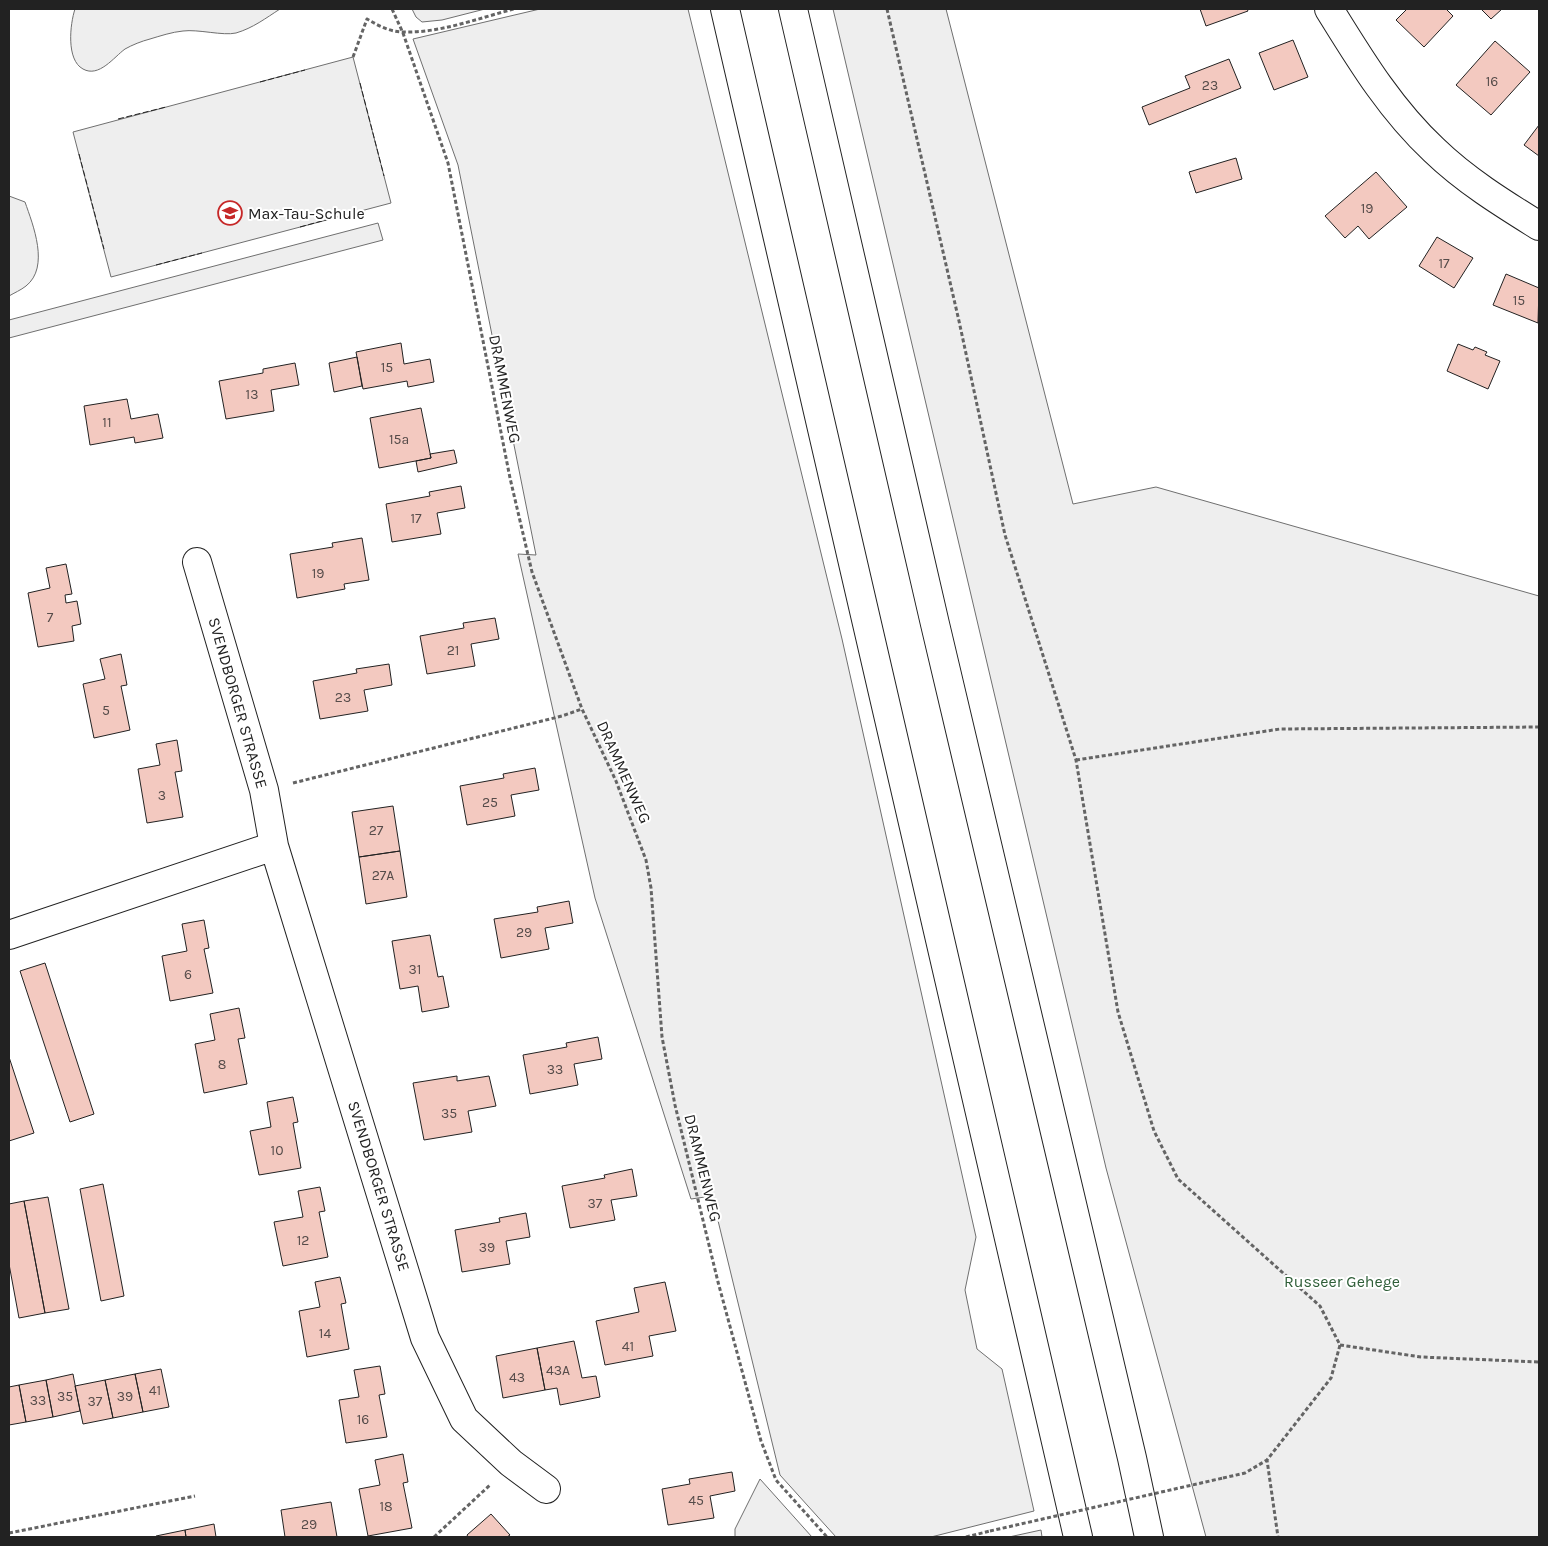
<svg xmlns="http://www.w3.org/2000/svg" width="1548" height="1546" font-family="Karla,sans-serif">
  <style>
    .green { fill: #eee; stroke: #6f6f6f }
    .building { fill: #f3c9c0; stroke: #222 }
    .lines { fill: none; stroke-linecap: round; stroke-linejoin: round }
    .minor-casing { stroke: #222; stroke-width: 30 }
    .highway-casing { stroke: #222; stroke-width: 30 }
    .path { stroke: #646464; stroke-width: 3; stroke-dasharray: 4 2.5; stroke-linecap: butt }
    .minor { stroke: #fff; stroke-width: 28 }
    .highway { stroke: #fff; stroke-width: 28 }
    .path-bridge { stroke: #646464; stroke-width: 3; stroke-dasharray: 4 2.5; stroke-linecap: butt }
    .fence { stroke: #222; stroke-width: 1; stroke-dasharray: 6 2.5; stroke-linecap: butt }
    .labels { text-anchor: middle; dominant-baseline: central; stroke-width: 4; stroke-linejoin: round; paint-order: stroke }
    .number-label { font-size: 14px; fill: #564c4a }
    .poi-label { font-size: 16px; fill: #222; stroke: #fff; text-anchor: start }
    .street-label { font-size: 16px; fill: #222; stroke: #fff }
    .park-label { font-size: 16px; fill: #2f5e38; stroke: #fff }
  </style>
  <rect width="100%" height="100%" fill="#fff"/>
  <path class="green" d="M75 9H280C266 18 253 28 236 33 223 36 198 29 183 31 172 32 160 36 150 39 142 41 132 45 125 49 114 57 99 78 83 69 66 60 70 24 75 9Z
    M412 9H485L442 20 422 22 416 17Z
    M540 9H688L842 639 976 1237 965 1290 977 1349 1002 1369 1034 1511 931 1537H836L780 1475 712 1196 691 1199 595 898 518 554 536 555 458 165 413 39Z
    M833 9H946L1073 504 1156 487 1539 596V1537H1206L1106 1168Z
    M353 57 391 203 111 277 73 132Z
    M9 196 25 202C33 225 50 267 26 286 21 290 14 293 9 296Z
    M378 223 383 240 9 338V320Z
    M760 1479 812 1537H735V1529Z
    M1041 1530 1042 1537H1009Z"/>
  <path class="building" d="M1200 9H1247L1248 11 1206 26Z
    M1407 9H1446L1453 16 1424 47 1396 20Z
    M1481 9H1502L1491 19Z
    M1293 40 1308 77 1274 90 1259 53Z
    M1495 41 1530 72 1491 115 1456 85Z
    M1229 59 1241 88 1149 125 1142 107 1190 88 1185 76Z
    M1539 125V156L1524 145Z
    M1236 158 1242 179 1196 193 1189 172Z
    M1376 172 1407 207 1369 239 1358 226 1345 238 1325 216Z
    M1437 237 1473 258 1454 288 1419 266Z
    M1506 274 1539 288 1538 323 1493 305Z
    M401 343 404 364 430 359 434 382 408 387 407 381 363 389 356 352Z
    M1458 344 1473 350 1475 347 1487 352 1485 355 1500 361 1488 389 1447 371Z
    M357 357 362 386 334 392 329 363Z
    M295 363 299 385 271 390 274 411 226 419 219 381 263 373V369Z
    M127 399 131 419 158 414 163 438 135 443 134 437 90 445 84 406Z
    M421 408 431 458 379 468 370 418Z
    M454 450 457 463 418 472 416 461 431 458 430 454Z
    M461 486 465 508 437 513 441 534 392 542 386 504 430 496 429 492Z
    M362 538 369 580 344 584 345 589 297 598 290 554 333 547 332 543Z
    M66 564 72 594 65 595 66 603 77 601 81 624 72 626 74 641 38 647 28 593 50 588 46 568Z
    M495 618 499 639 471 644 475 666 427 674 420 636 464 628 463 623Z
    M121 654 127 685 121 686 130 730 94 738 83 684 105 679 100 659Z
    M389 664 392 685 364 690 368 711 320 719 313 681 357 673 356 669Z
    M177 740 182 771 175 772 183 817 147 823 138 769 160 765 156 744Z
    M535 768 539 790 511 795 515 816 467 825 460 786 504 778 503 774Z
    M393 806 400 851 359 857 352 812Z
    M400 851 407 897 366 904 359 857Z
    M569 901 573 923 545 928 549 949 501 958 494 919 538 912 537 907Z
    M204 920 209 948 204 949 213 993 170 1001 162 956 187 951 182 924Z
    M430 935 438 977 443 976 449 1007 422 1012 418 986 400 989 392 941Z
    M45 963 94 1114 70 1122 20 971Z
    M239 1008 245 1038 238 1039 247 1084 204 1093 195 1044 215 1040 210 1014Z
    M598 1037 602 1059 574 1064 578 1085 530 1094 523 1055 567 1047 566 1043Z
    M9 1057 34 1133 9 1141Z
    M457 1076V1081L489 1076 496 1106 468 1111 472 1132 424 1140 413 1083Z
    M293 1097 298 1122 293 1123 301 1168 259 1175 250 1131 271 1127 267 1102Z
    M632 1169 637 1196 611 1200 615 1220 570 1228 562 1186 605 1178 604 1175Z
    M103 1184 124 1296 101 1301 80 1189Z
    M320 1187 325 1211 319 1212 328 1257 283 1266 274 1222 303 1217 298 1191Z
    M48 1197 69 1309 45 1313 24 1201Z
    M24 1201 45 1313 19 1318 9 1264V1204Z
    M526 1213 530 1237 506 1241 510 1264 462 1272 455 1230 500 1222 499 1218Z
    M340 1277 346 1303 341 1304 349 1349 307 1357 299 1311 320 1307 315 1282Z
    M665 1282 676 1331 649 1336 653 1356 605 1365 596 1321 639 1312 634 1288Z
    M574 1341 582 1378 596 1376 600 1397 560 1405 557 1388 545 1390 537 1348Z
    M537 1348 545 1390 503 1398 496 1356Z
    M380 1366 385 1394 379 1395 387 1437 346 1443 339 1400 359 1397 354 1370Z
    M161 1369 169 1407 143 1412 135 1374Z
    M73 1374 80 1411 53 1417 46 1380Z
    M135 1374 143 1412 113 1418 105 1380Z
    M46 1380 53 1417 26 1422 19 1385Z
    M105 1380 113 1418 83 1424 75 1386Z
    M19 1385 26 1422 9 1425V1387Z
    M403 1454 408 1482 403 1483 412 1528 368 1536 359 1489 380 1485 375 1460Z
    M732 1472 735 1491 710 1496 714 1518 668 1525 662 1489 690 1484 689 1479Z
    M331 1502 337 1537H285L281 1510Z
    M491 1514 510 1535 507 1537H468L467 1535Z
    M214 1524 216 1537H186L185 1530Z
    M185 1530 186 1537H156V1536Z"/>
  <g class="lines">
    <g class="minor-casing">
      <path id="minor" d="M1329 9C1360 59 1390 109 1434 150 1465 180 1502 203 1539 226
        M197 562 264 790 274 846 425 1338 464 1419 511 1463 546 1489
        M9 935 274 846"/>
    </g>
    <g class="highway-casing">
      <path id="highway" d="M725 9 1078 1537
        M793 9 935 624 1132 1458 1149 1537"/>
    </g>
    <path class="path" d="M392 9 403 33 448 163 510 478 532 572 582 709 616 781 646 860 651 888 662 1037 675 1105 718 1282 761 1441 776 1480 827 1537
      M887 9 959 321 1005 535 1076 760 1118 1012 1154 1131 1178 1179 1320 1306 1340 1345 1331 1378 1267 1460 1278 1537
      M353 57 367 19C379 26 390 32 404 32 441 33 479 18 514 9
      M1076 760 1280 729 1539 727
      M293 783 562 716 582 709
      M1340 1345 1421 1357 1539 1362
      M1223 1478 1245 1473 1267 1460
      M9 1533 195 1496
      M434 1537 490 1485
      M966 1537 990 1531"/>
    <use href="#minor" class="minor"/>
    <use href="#highway" class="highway"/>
    <path class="path-bridge" d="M990 1531 1223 1478"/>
    <path class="fence" d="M260 82 305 70
      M360 83 384 176
      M118 119 166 107
      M79 154 104 249
      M300 227 344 215
      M156 265 202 253"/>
  </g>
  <defs>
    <g id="school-ring" transform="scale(1.25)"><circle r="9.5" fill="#fff" stroke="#c62828" stroke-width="1.5"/><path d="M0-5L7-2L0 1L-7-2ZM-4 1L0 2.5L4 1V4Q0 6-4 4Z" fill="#c62828"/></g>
  </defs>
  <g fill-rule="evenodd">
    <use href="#school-ring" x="230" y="213"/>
  </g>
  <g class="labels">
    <g class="number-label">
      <text x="1492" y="81">16</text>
      <text x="1210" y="85">23</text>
      <text x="1367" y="208">19</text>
      <text x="1444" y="263">17</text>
      <text x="1519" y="300">15</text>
      <text x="387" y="367">15</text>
      <text x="252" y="394">13</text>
      <text x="107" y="422">11</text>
      <text x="399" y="439">15a</text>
      <text x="416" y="518">17</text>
      <text x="318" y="573">19</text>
      <text x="50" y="617">7</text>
      <text x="453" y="650">21</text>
      <text x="343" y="697">23</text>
      <text x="106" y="710">5</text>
      <text x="162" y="795">3</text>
      <text x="490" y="802">25</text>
      <text x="376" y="830">27</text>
      <text x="383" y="875">27A</text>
      <text x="524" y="932">29</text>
      <text x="415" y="969">31</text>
      <text x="188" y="974">6</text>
      <text x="222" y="1064">8</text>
      <text x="555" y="1069">33</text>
      <text x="449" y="1113">35</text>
      <text x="277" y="1150">10</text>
      <text x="595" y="1203">37</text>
      <text x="303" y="1240">12</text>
      <text x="487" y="1247">39</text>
      <text x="325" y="1333">14</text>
      <text x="628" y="1346">41</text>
      <text x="558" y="1370">43A</text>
      <text x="517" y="1377">43</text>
      <text x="155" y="1390">41</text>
      <text x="65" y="1396">35</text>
      <text x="125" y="1396">39</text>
      <text x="38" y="1400">33</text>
      <text x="95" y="1401">37</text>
      <text x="363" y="1419">16</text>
      <text x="696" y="1500">45</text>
      <text x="386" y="1506">18</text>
      <text x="309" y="1524">29</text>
    </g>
    <g class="poi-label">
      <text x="248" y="213">Max-Tau-Schule</text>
    </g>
    <g class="street-label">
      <text transform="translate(505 389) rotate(79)">DRAMMENWEG</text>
      <text transform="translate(238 703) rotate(74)">SVENDBORGER STRASSE</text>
      <text transform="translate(624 772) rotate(66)">DRAMMENWEG</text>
      <text transform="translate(703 1168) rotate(76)">DRAMMENWEG</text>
      <text transform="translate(379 1186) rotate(73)">SVENDBORGER STRASSE</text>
    </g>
    <g class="park-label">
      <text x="1342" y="1281">Russeer Gehege</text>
    </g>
  </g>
  <rect width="1548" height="1546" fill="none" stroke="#222222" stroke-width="20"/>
</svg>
